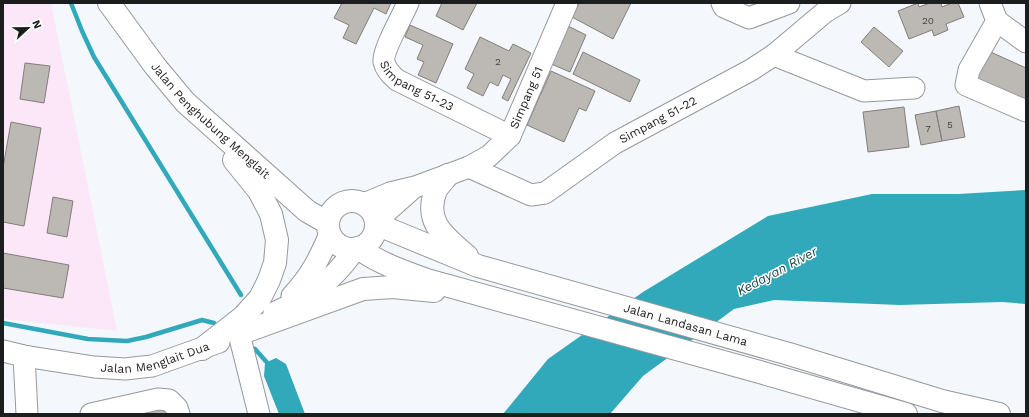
<svg xmlns="http://www.w3.org/2000/svg" width="1029" height="417" font-family="'Work Sans',sans-serif">
  <style>
    .education { fill: #fbe7f7 }
    .water { fill: #31a9ba }
    .lines { fill: none; stroke-linecap: round; stroke-linejoin: round }
    .stream { stroke: #31a9ba; stroke-width: 4.5 }
    .building { fill: #bcb8b4; stroke: #827e7a }
    .minor-casing { stroke: #95989d; stroke-width: 23 }
    .major-casing { stroke: #95989d; stroke-width: 24 }
    .minor { stroke: #fff; stroke-width: 21 }
    .major { stroke: #fff; stroke-width: 22 }
    .labels { text-anchor: middle; dominant-baseline: central; stroke-width: 3; stroke-linejoin: round; paint-order: stroke }
    .number-label { font-size: 10px; fill: #444 }
    .street-label { font-size: 12px; fill: #1c1d1e; stroke: #fff }
    .water-label { font-size: 13px; font-style: italic; fill: #15484f; stroke: #fff }
  </style>
  <rect width="100%" height="100%" fill="#f4f8fd"/>
  <path class="education" d="M3 3H51L117 331 3 319Z"/>
  <path class="water" d="M1026 190V304L1002 302 900 305 774 300 734 309 643 376 610 414H503L548 359 643 292 768 216 872 194H958Z
    M276 358 286 364 305 414H279L264 376 265 363Z"/>
  <g class="lines">
    <path class="stream" d="M71 3 82 31 94 57 241 295
      M3 323 88 339 127 341 146 337 202 320 214 323
      M255 349 271 367"/>
  </g>
  <path class="building" d="M342 3H391L386 14 374 8 356 44 343 38 349 25 334 18Z
    M442 3H477L463 30 436 16Z
    M579 3H631L613 39 572 17Z
    M918 3 919 7 930 3H941L942 7 952 3H958L964 17 946 24 948 30 934 36 932 30 909 39 898 11Z
    M410 25 453 44 436 83 418 75 424 62 417 59 423 45 405 37Z
    M566 25 586 35 570 72 549 63Z
    M874 27 903 51 889 67 861 42Z
    M480 37 509 51 513 44 531 53 508 101 502 98 511 79 503 75 498 86 490 82 483 96 467 88 474 74 465 69Z
    M984 49 1026 68V101L972 77Z
    M583 52 640 80 630 102 573 74Z
    M25 63 50 66 44 103 20 99Z
    M551 71 595 91 586 111 579 108 564 142 527 125Z
    M959 106 965 137 942 141 936 111Z
    M904 107 909 147 868 152 863 112Z
    M936 111 942 141 921 145 915 115Z
    M11 122 41 128 24 226 3 222V168Z
    M53 197 73 201 67 237 47 233Z
    M3 253 69 265 63 298 3 288Z
    M168 406 170 414H135Z"/>
  <g class="lines">
    <g class="minor-casing">
      <g id="minor">
        <path id="s1" d="M408 3C403 15 382 51 384 62 386 70 391 75 397 80L510 136"/>
        <path d="M722 3 724 7 749 18 789 3"/>
        <path d="M990 3 997 21"/>
        <path d="M997 21 969 70 966 85 1026 111"/>
        <path d="M997 21 1026 42"/>
        <path d="M774 55 864 91 914 88"/>
        <path id="s2" d="M469 167 531 195 545 193 615 143 751 70 774 55 825 12 840 3"/>
        <path id="s3" d="M364 204 390 193 415 187 469 167 489 156 510 136 567 3"/>
        <path d="M376 221 410 191"/>
        <path d="M292 296C311 276 319 259 330 234"/>
        <path d="M274 313C284 308 294 304 303 299 323 287 342 268 355 249"/>
        <path d="M239 334 259 414"/>
        <path id="s4" d="M3 351 24 356 94 367 125 369 152 366 219 342"/>
        <path d="M24 356 27 414"/>
        <path d="M91 414 158 399 169 400 177 408 179 414"/>
      </g>
    </g>
    <g class="major-casing">
      <g id="major">
        <path id="s5" d="M109 3 155 66 185 102 307 211 328 223"/>
        <path d="M448 175C444 180 439 185 436 190 423 222 445 237 467 256"/>
        <circle cx="352" cy="225" r="24"/>
        <path id="s6" d="M376 224 478 266 789 354 942 401 999 414"/>
        <path d="M358 248C379 263 402 271 427 280L763 373 906 414"/>
        <path d="M239 334 363 289 393 287 434 291"/>
        <path d="M202 349 243 317 260 298 269 280 275 263 277 240 271 214 259 191 234 160"/>
      </g>
    </g>
    <use href="#minor" class="minor"/>
    <use href="#major" class="major"/>
  </g>
  <g class="labels">
    <g class="number-label">
      <text x="928" y="20">20</text>
      <text x="498" y="61">2</text>
      <text x="950" y="124">5</text>
      <text x="928" y="128">7</text>
    </g>
    <g class="street-label">
      <text stroke="none"><textPath href="#s1" startOffset="106">Simpang 51-23</textPath></text>
      <text stroke="none"><textPath href="#s3" startOffset="205">Simpang 51</textPath></text>
      <text stroke="none"><textPath href="#s5" startOffset="156">Jalan Penghubung Menglait</textPath></text>
      <text stroke="none"><textPath href="#s2" startOffset="217">Simpang 51-22</textPath></text>
      <text stroke="none"><textPath href="#s6" startOffset="326">Jalan Landasan Lama</textPath></text>
      <text stroke="none"><textPath href="#s4" startOffset="155">Jalan Menglait Dua</textPath></text>
    </g>
    <g class="water-label">
      <text transform="translate(777 271) rotate(-28)">Kedayan River</text>
    </g>
  </g>
  <rect width="1029" height="417" fill="none" stroke="#1c1d1e" stroke-width="8"/>
  <g transform="translate(28 28) rotate(68)" stroke="#ffffff" stroke-width="3" paint-order="stroke">
  <path d="M0-3L7 15L0 10L-7 15Z" fill="#1c1d1e"/>
  <text y="-6" font-size="11" font-weight="bold" text-anchor="middle" fill="#1c1d1e">N</text>
  </g>
</svg>
